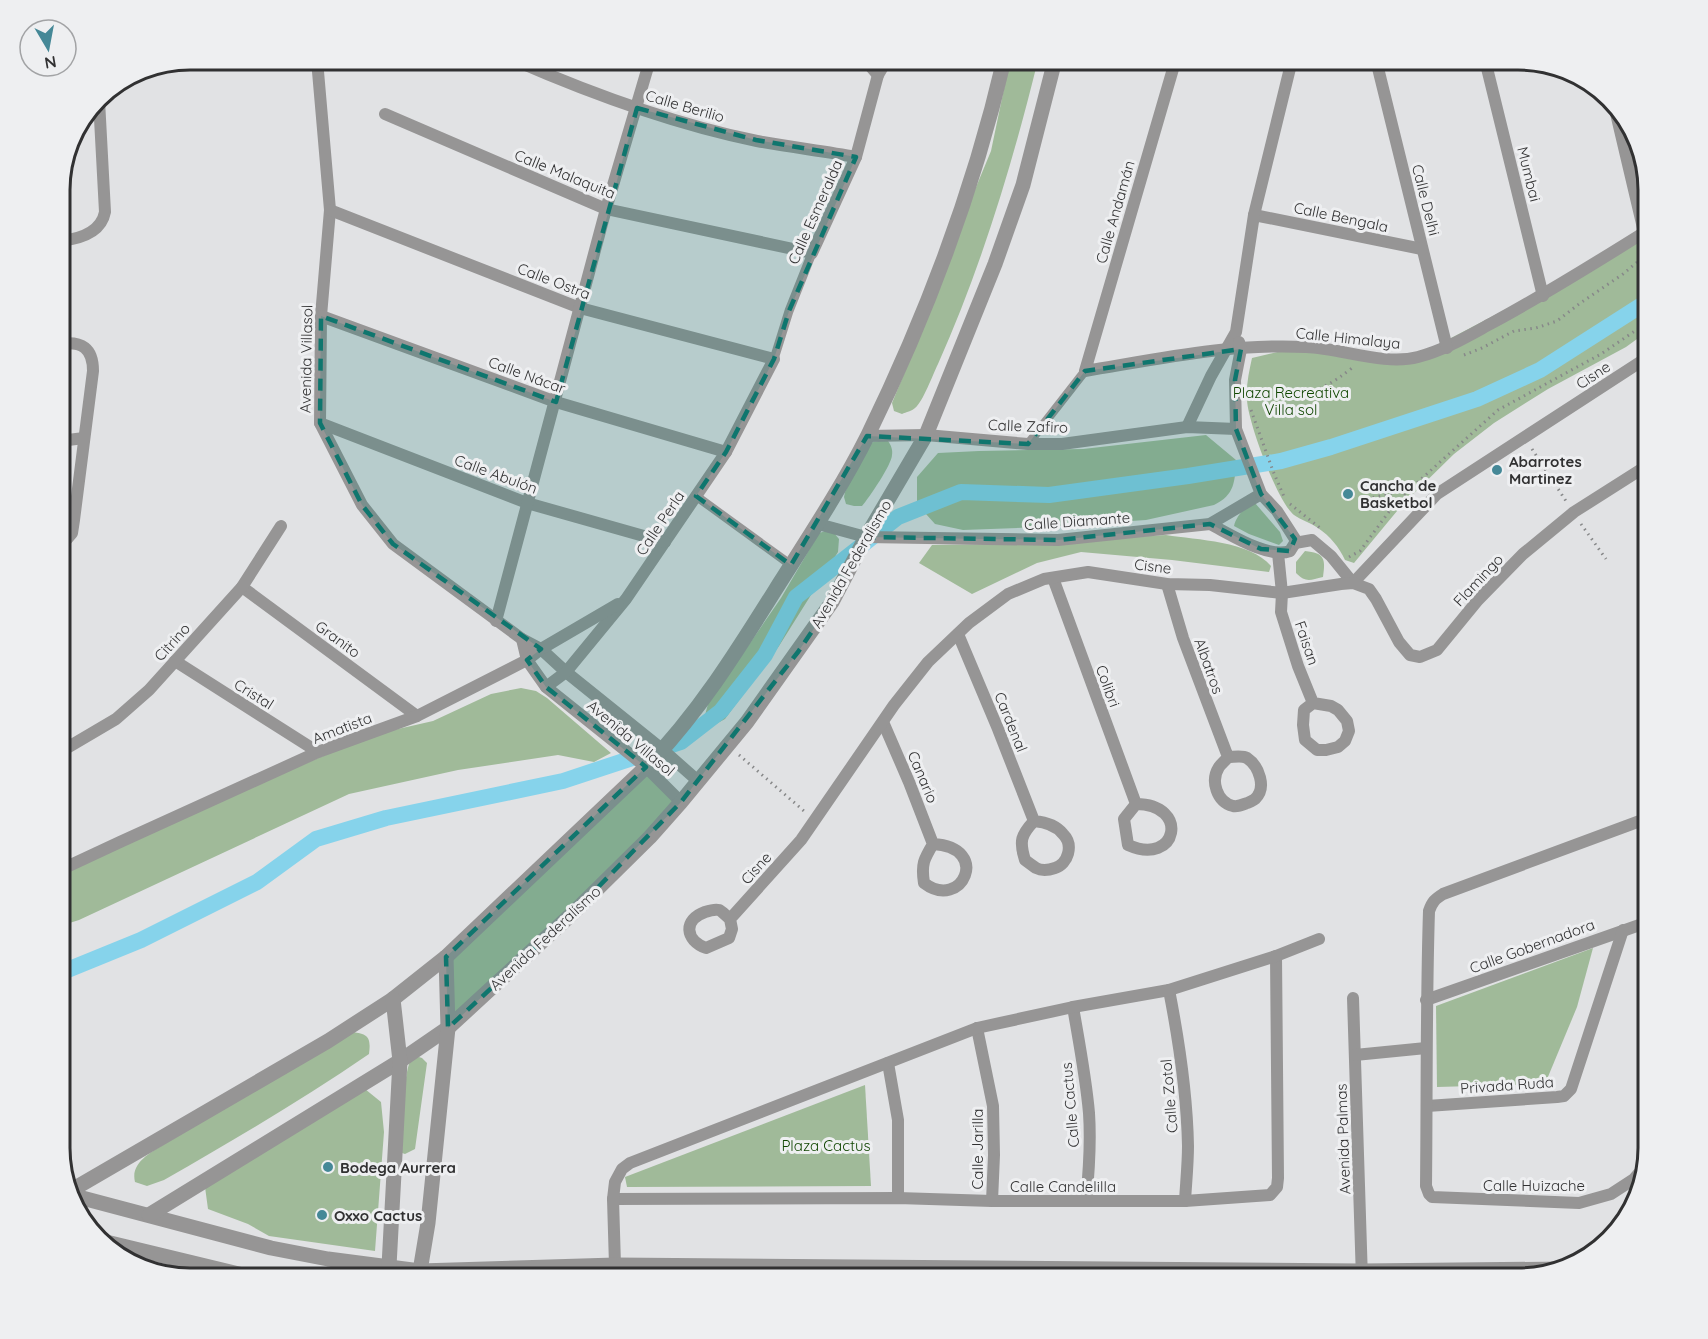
<svg xmlns="http://www.w3.org/2000/svg" width="1708" height="1339" font-family="Quicksand,sans-serif">
<style>
.green{fill:#a0ba99}
.lines{fill:none;stroke-linecap:round;stroke-linejoin:round}
.canal{stroke:#86d3eb;stroke-width:16}
.path{stroke:#878889;stroke-width:3;stroke-dasharray:1.5 4.5;stroke-linecap:butt}
.pedestrian{stroke:#969595;stroke-width:9}
.minor{stroke:#969595;stroke-width:12}
.tertiary{stroke:#969595;stroke-width:15}
.marked{fill:#0f766e;fill-opacity:0.2;stroke:#0f766e;stroke-width:4.5;stroke-dasharray:12 8;stroke-linejoin:round}
.poi-dot{fill:#458897;stroke:#eeeff1;stroke-width:2}
.labels{text-anchor:middle;dominant-baseline:central;stroke-width:6;stroke-linejoin:round;paint-order:stroke}
.street-label{font-size:15px;fill:#313132;stroke:#eeeff1}
.park-label{font-size:15px;fill:#104600;stroke:#eeeff1}
.poi-label{font-size:15px;font-weight:bold;fill:#313132;stroke:#eeeff1;text-anchor:start}
.rim{fill:none;stroke:#313132;stroke-width:3}
</style>
<rect width="100%" height="100%" fill="#e1e2e4"/>
<!-- green -->
<g class="green">
<path d="M1010,60h28c-25,102 -57,208 -100,304 -5,10 -15,38 -23,44 -3,3 -9,4 -13,6l-8,-3 -2,-8 23,-56 59,-155 17,-41z"/>
<path d="M1648,235v96l-22,16 -78,42 -54,34 -40,31 -52,51 -48,58 -9,-3c-6,-13 -15,-24 -27,-32 -7,-5 -17,-8 -24,-13 -17,-14 -46,-93 -47,-115 -1,-15 2,-28 5,-42l38,-9 117,12z"/>
<path d="M1206,435l30,25c-1,21 -1,35 -22,45l-68,15 -105,7 -78,3 -28,-6 -18,-20v-27l21,-24 41,-2 104,-2z"/>
<path d="M883,440l5,1c3,4 5,9 4,14 0,9 -23,43 -30,51h-8l-8,-2 -2,-7 1,-5 24,-49z"/>
<path d="M1255,503l25,29 3,9 -4,4 -30,-11 -15,-8c2,-10 12,-21 21,-23z"/>
<polygon points="826,531 834,533 839,539 838,552 779,646 725,719 716,724 704,719 708,704 781,598 819,533"/>
<path d="M1166,535c31,5 84,6 105,31l-2,6 -97,-12 -91,-8 -44,11 -65,31 -53,-31 13,-18 67,-1z"/>
<path d="M1305,551c19,2 21,7 18,26 -13,3 -17,6 -27,-4v-11z"/>
<polygon points="521,688 536,691 547,698 611,753 594,762 558,755 458,770 349,794 79,920 60,926 60,872 208,804 376,734 433,721 491,694"/>
<polygon points="646,767 681,802 448,1027 452,951"/>
<polygon points="1593,948 1577,1007 1545,1084 1437,1087 1436,1006"/>
<path d="M352,1032c17,2 19,6 17,22 -67,46 -135,86 -205,126l-17,6 -12,-4c-5,-20 17,-30 31,-39z"/>
<path d="M419,1057l3,1 5,5 -12,86 -10,5 -3,-1c1,-22 0,-76 9,-94z"/>
<polygon points="865,1085 871,1186 627,1187 625,1177"/>
<polygon points="365,1089 381,1102 384,1132 375,1251 269,1236 248,1224 208,1209 205,1187"/>
</g>
<g class="lines">
<!-- canal -->
<polyline class="canal" points="60,973 141,940 257,882 316,839 386,818 563,781 681,742 721,711 765,655 796,597 898,517 961,492 1049,495 1188,476 1281,461 1331,447 1477,399 1540,370 1648,301"/>
<!-- path -->
<g class="path">
<polyline points="1464,355 1482,348 1514,331 1536,328 1557,321 1579,304 1623,274 1648,253"/>
<path d="M1249,394c47,4 65,4 103,-26"/>
<polyline points="1251,410 1273,471 1285,499"/>
<polyline points="1532,449 1566,501"/>
<polyline points="1367,499 1409,489"/>
<polyline points="1290,504 1320,528"/>
<polyline points="1581,524 1606,559"/>
<polyline points="1349,557 1360,551 1391,509 1410,489 1498,410 1601,354 1648,322"/>
<polyline points="739,755 804,811"/>
</g>
<!-- pedestrian -->
<g class="pedestrian">
<polyline points="774,359 789,311 812,253"/>
<polyline points="1028,444 1085,371"/>
<polyline points="696,496 791,565"/>
</g>
<!-- minor -->
<g class="minor">
<polyline points="317,60 330,210 321,316 320,423 362,505 393,544 522,639 541,649 566,672 663,750 698,781"/>
<path d="M514,60c78,34 159,64 243,81 32,6 66,10 99,16"/>
<polyline points="865,60 878,75"/>
<path d="M1186,60l-11,2 -90,309c73,-12 146,-28 221,-24 35,1 78,19 112,10 27,-7 50,-21 74,-34 54,-29 105,-61 156,-93"/>
<polyline points="1376,60 1447,348"/>
<polyline points="1485,60 1543,296"/>
<polyline points="1615,109 1644,232"/>
<polyline points="385,114 606,209 812,253 856,157 878,75 887,60"/>
<polyline points="330,210 580,308 774,359 726,452 626,599 566,672 546,687"/>
<polyline points="1254,215 1422,249"/>
<path d="M60,241c20,-2 41,-8 45,-29l-6,-112"/>
<polyline points="321,316 556,402 726,452"/>
<polyline points="320,423 527,503 665,542"/>
<polyline points="1187,427 1211,376 1236,332 1254,215 1292,60"/>
<polyline points="867,436 926,435 1028,444 1062,444 1187,427 1236,429"/>
<polyline points="60,441 84,438"/>
<polyline points="818,524 866,537 1058,540 1210,524 1261,494"/>
<path d="M1210,524c20,10 58,35 80,27l5,-8v-4l-18,-28 -16,-17 -25,-65 -1,-49 6,-31 -2,-7"/>
<polyline points="1295,543 1312,540 1331,556 1353,583"/>
<path d="M60,547l12,-14 2,-13 19,-149c0,-23 -11,-30 -33,-27"/>
<polyline points="1278,553 1282,593 1281,612 1298,666 1313,703 1331,706 1338,710 1347,721 1349,731 1345,741 1338,747 1326,750 1317,750 1305,740 1303,725 1304,710 1313,703"/>
<path d="M1053,578l83,226c54,0 42,63 -8,41l-4,-26 12,-15"/>
<polyline points="1353,583 1437,494 1648,357"/>
<path d="M1167,584l16,54 45,119c6,0 14,-2 19,1 12,8 20,30 8,41 -1,1 -7,4 -8,4 -5,2 -9,4 -14,3 -16,-4 -23,-25 -14,-39 2,-3 7,-7 9,-10"/>
<polyline points="242,587 417,716"/>
<polyline points="496,621 606,209 650,60"/>
<path d="M958,634l40,95 36,92c11,1 22,4 29,13 11,11 5,30 -8,34 -6,2 -13,3 -19,0 -3,-2 -7,-5 -11,-8 -6,-19 -4,-25 9,-39"/>
<polyline points="522,639 527,660 546,687 646,767 681,802"/>
<polyline points="175,661 318,752"/>
<path d="M883,722l26,60 24,62c59,3 29,68 -9,39 -3,-19 0,-24 9,-39"/>
<polyline points="60,752 116,719 149,690 242,587 281,526"/>
<polyline points="60,870 120,842 318,752 417,716 527,660 541,649 618,604"/>
<path d="M730,919c-3,-2 -8,-8 -11,-9 -4,-1 -11,1 -14,2 -22,8 -20,28 1,36l23,-10 3,-9 -2,-10 71,-79 93,-135 34,-43 41,-39 39,-29 36,-15 44,-7 79,12 43,1 72,8 59,-9 12,-1 16,6 7,10 23,43 11,13 10,2 17,-7 41,-50 45,-46 51,-42 74,-47"/>
<path d="M1169,990c10,51 18,103 19,156 0,18 -2,37 -3,55"/>
<polyline points="1353,998 1362,1279"/>
<polyline points="1426,1000 1648,922"/>
<path d="M1073,1007c6,35 13,71 16,106 2,30 0,59 -3,88"/>
<polyline points="977,1028 993,1106 994,1155 992,1201"/>
<polyline points="1355,1055 1426,1048"/>
<polyline points="888,1063 898,1120 898,1198"/>
<polyline points="1427,1106 1557,1097 1564,1096 1571,1089 1623,930"/>
<path d="M1640,1172l-6,7 -23,15 -32,9 -147,-6 -3,-3 -3,-8c1,-92 0,-183 3,-275 3,-9 6,-12 14,-17l205,-76"/>
<polyline points="613,1199 898,1198 992,1201 1185,1201 1270,1195 1277,1187 1278,1178 1276,956"/>
<polyline points="613,1279 615,1265 613,1199 615,1182 622,1169 630,1163 977,1028 1073,1007 1169,990 1276,956 1319,939"/>
</g>
<!-- tertiary -->
<g class="tertiary">
<path d="M70,1191l258,-150 65,-42 53,-42 200,-190c53,-54 93,-119 133,-183 31,-49 63,-97 89,-149 58,-119 106,-246 136,-375"/>
<polyline points="71,1195 271,1248 328,1259 420,1271 615,1265 1362,1271 1563,1269"/>
<polyline points="149,1215 400,1061 448,1028 574,912 650,837 681,802 747,722 832,602 866,537 926,435 995,264 1023,185 1055,60"/>
<polyline points="102,1241 259,1279"/>
<polyline points="385,1279 389,1266 400,1061 393,999"/>
<polyline points="415,1279 420,1271 428,1223 448,1028 446,957"/>
</g>
</g>
<!-- marked area -->
<path class="marked" d="M637,108l119,32 100,17 -67,154 -15,48 -48,93 -30,44 95,69 76,-129 161,8 57,-73 156,-22 -6,31 1,49 25,65 34,45 -5,12 -29,-2 -51,-25 -152,16 -192,-3 -34,65 -34,50 -117,150 -107,110 -126,116 -2,-71 200,-190 -100,-80 -19,-27 14,-11 -148,-105 -31,-39 -42,-82 1,-107 235,86z"/>
<!-- markers -->
<g class="poi-dot">
<circle cx="1497" cy="470" r="6"/>
<circle cx="1348" cy="494" r="6"/>
<circle cx="328" cy="1167" r="6"/>
<circle cx="322" cy="1215" r="6"/>
</g>
<g class="labels">
<!-- street labels -->
<g class="street-label">
<text transform="translate(685 106) rotate(16)">Calle Berilio</text>
<text transform="translate(565 174) rotate(22)">Calle Malaquita</text>
<text transform="translate(1529 174) rotate(76)">Mumbai</text>
<text transform="translate(1426 200) rotate(76)">Calle Delhi</text>
<text transform="translate(815 212) rotate(-66)">Calle Esmeralda</text>
<text transform="translate(1115 212) rotate(-74)">Calle Andamán</text>
<text transform="translate(1341 217) rotate(12)">Calle Bengala</text>
<text transform="translate(554 281) rotate(21)">Calle Ostra</text>
<text transform="translate(1348 338) rotate(6)">Calle Himalaya</text>
<text transform="translate(306 359) rotate(-89)">Avenida Villasol</text>
<text transform="translate(527 375) rotate(20)">Calle Nácar</text>
<text transform="translate(1593 375) rotate(-33)">Cisne</text>
<text transform="translate(1028 426) rotate(2)">Calle Zafiro</text>
<text transform="translate(496 474) rotate(20)">Calle Abulón</text>
<text transform="translate(1077 521) rotate(-4)">Calle Diamante</text>
<text transform="translate(660 523) rotate(-56)">Calle Perla</text>
<text transform="translate(851 564) rotate(-60)">Avenida Federalismo</text>
<text transform="translate(1153 566) rotate(7)">Cisne</text>
<text transform="translate(1478 580) rotate(-47)">Flamingo</text>
<text transform="translate(338 639) rotate(36)">Granito</text>
<text transform="translate(172 642) rotate(-48)">Citrino</text>
<text transform="translate(1307 643) rotate(71)">Faisan</text>
<text transform="translate(1209 666) rotate(70)">Albatros</text>
<text transform="translate(1108 686) rotate(70)">Colibri</text>
<text transform="translate(254 694) rotate(32)">Cristal</text>
<text transform="translate(1011 722) rotate(68)">Cardenal</text>
<text transform="translate(342 728) rotate(-21)">Amatista</text>
<text transform="translate(631 738) rotate(40)">Avenida Villasol</text>
<text transform="translate(923 777) rotate(67)">Canario</text>
<text transform="translate(756 868) rotate(-48)">Cisne</text>
<text transform="translate(545 938) rotate(-43)">Avenida Federalismo</text>
<text transform="translate(1532 946) rotate(-20)">Calle Gobernadora</text>
<text transform="translate(1507 1085) rotate(-4)">Privada Ruda</text>
<text transform="translate(1169 1096) rotate(-95)">Calle Zotol</text>
<text transform="translate(1070 1105) rotate(-95)">Calle Cactus</text>
<text transform="translate(1343 1139) rotate(-92)">Avenida Palmas</text>
<text transform="translate(977 1149) rotate(-90)">Calle Jarilla</text>
<text x="1534" y="1185">Calle Huizache</text>
<text x="1063" y="1186">Calle Candelilla</text>
</g>
<!-- park labels -->
<g class="park-label">
<text x="1291" y="392">Plaza Recreativa<tspan x="1291" dy="17">Villa sol</tspan></text>
<text x="826" y="1145">Plaza Cactus</text>
</g>
<!-- poi labels -->
<g class="poi-label">
<text x="1509" y="461">Abarrotes<tspan x="1509" dy="17">Martinez</tspan></text>
<text x="1360" y="485">Cancha de<tspan x="1360" dy="17">Basketbol</tspan></text>
<text x="340" y="1167">Bodega Aurrera</text>
<text x="334" y="1215">Oxxo Cactus</text>
</g>
</g>
<!-- crop -->
<path d="M0 0H1708V1339H0ZM190 70H1518A120 120 0 0 1 1638 190V1148A120 120 0 0 1 1518 1268H190A120 120 0 0 1 70 1148V190A120 120 0 0 1 190 70Z" fill="#eeeff1" fill-rule="evenodd"/>
<path class="rim" d="M190 70H1518A120 120 0 0 1 1638 190V1148A120 120 0 0 1 1518 1268H190A120 120 0 0 1 70 1148V190A120 120 0 0 1 190 70Z"/>
<!-- north arrow -->
<g transform="translate(48 48) rotate(170)"><circle r="28" fill="#eeeff1" stroke="#a2a3a5" stroke-width="1.5"/>
<path d="M0-4.5L10 22L0 15L-10 22Z" fill="#458897"/>
<text y="-9" font-size="16" font-weight="bold" text-anchor="middle" fill="#313132">N</text>
</g>
</svg>
